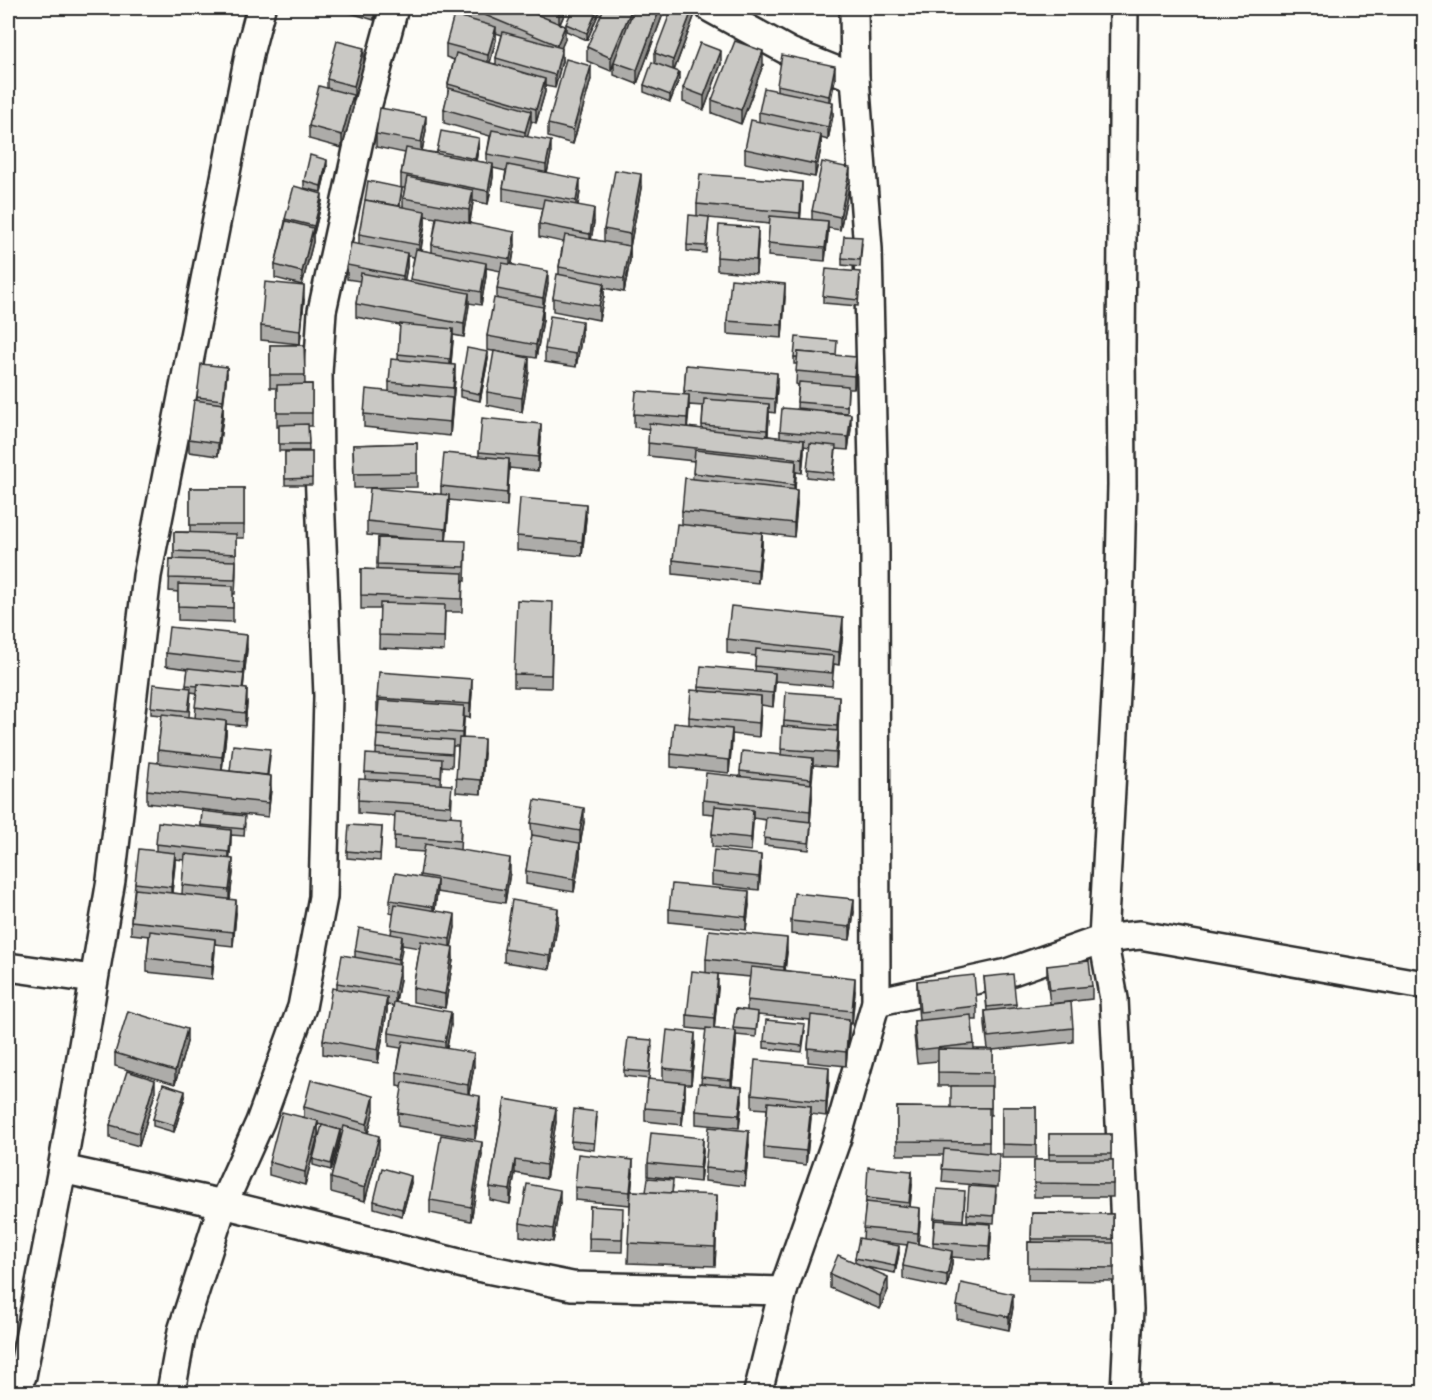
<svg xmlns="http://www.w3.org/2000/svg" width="1432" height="1400" font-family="Mynerve,sans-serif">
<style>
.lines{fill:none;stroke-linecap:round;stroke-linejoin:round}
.street-casing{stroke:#2b2b2b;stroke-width:32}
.street{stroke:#fdfcf7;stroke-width:27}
.wall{fill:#adaca9;stroke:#2b2b2b;stroke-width:1.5;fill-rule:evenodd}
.shaded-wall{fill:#8d8c89;stroke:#2b2b2b;stroke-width:1.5}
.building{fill:#c9c8c4;stroke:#2b2b2b;stroke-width:1.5}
</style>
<rect width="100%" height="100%" fill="#fdfcf7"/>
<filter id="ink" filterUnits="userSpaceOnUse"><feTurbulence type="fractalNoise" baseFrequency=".0167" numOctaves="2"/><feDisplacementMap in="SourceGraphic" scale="12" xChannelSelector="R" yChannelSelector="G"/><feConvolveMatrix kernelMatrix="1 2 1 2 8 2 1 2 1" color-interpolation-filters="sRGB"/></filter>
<g filter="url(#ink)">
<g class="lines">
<!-- street casing -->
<g class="street-casing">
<g id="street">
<polyline points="710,8 790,52 855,78"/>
<polyline points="1124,8 1121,348 1122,485 1118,657 1103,939 1114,999 1129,1309 1125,1392"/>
<polyline points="8,967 93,979"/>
<polyline points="876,1002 1007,973 1103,939 1140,935 1424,985"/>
<polyline points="62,1169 223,1204 467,1265 572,1286 783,1291"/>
<polyline points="22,1376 62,1169 111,880 147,576 250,50 261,8"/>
<polyline points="171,1392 182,1331 223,1204 260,1122 302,1007 323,897 328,696 319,469 318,373 322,311 363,122 394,8"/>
<polyline points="758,1392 783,1291 837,1138 876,1002 875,552 868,249 855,78 854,8"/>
</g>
</g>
<!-- street -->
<use href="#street" class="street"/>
</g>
<!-- wall -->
<g class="wall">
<polygon points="347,8 377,8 374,20 347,12"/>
<polygon points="435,8 451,8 448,13"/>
<path d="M460,8h61l3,1v-1h43l-7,16 5,15 -4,9 1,13 -7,27 -10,-2v6l-9,31 -5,-2 -4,15 24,18 -4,19 33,19 -2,13 16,17 -3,17 13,3v-13l37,-41 -11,59v13l-6,32 -20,-4v8l-5,24 -46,-9v-13l6,-24v-7l4,-25 -24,-5v-13l3,-16 -39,-7v-13l3,-17 -13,-3v9l-5,27 -15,-3 -3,22 45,22 -3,19 36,20 -5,25v11l-7,38 -49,-8v-14l10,-37v-10l4,-18 -15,-3v8l-5,29 -12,-2 -5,34 -11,-2 -2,30 4,13 -5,58 -86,-9v-13l25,-22v-10l9,-23 2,-34 -44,-8v-13l4,-23 -13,-2v-14l12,-21v-10l42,-46v-14l4,-21 -29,-6v-13l50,-4 -4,21 15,2v-2l42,-6 -3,16 11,2v-9l3,-18 -46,-13v-14l4,-14v-11l6,-24 -8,-3v-13l14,-27zM496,33l6,2 -6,23v6l-6,-1 6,-23zM402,188h3l-2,10v9l-3,-1zM425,216l11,2 -4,27v8l-11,-3 4,-26zM407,256l7,1 -4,25 -6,-1 3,-14z"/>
<polygon points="601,8 587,40 566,31 566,24"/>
<polygon points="633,8 633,11 663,8 663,14 637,84 614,75 614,64 611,71 587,61 587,47"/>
<polygon points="695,8 695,14 674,71 679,79 670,102 644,92 644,85 655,63 655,53"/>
<polygon points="364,61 354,99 353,99 353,108 342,148 309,139 309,126 327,88 327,79"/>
<polygon points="721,64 704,110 683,102 683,88"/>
<polygon points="763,65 741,124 712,113 712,100"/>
<polygon points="591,79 573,144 548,137 548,124"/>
<polygon points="835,79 830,101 833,115 828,140 821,138 821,148 815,177 745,163 745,149 759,122 759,112 777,90 777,85"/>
<polygon points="327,167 321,192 304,188 304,181"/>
<polygon points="850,182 840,230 828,228 825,261 768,256 770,224 709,218 706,253 687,251 687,245 697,216 697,204 802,196 800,219 812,220 812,211"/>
<polygon points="322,201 314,233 313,232 313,242 302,285 275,278 275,265 285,222 285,219"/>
<polygon points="758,241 756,274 717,270 717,257"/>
<polygon points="862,244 860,267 842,265 842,258"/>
<polygon points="860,279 858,306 823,303 823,296"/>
<polygon points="785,297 782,338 727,334 727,321"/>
<polygon points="304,300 300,344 261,340 261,326"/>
<polygon points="582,335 576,367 545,362 545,349"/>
<polygon points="270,345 304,345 305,384 312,384 312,426 308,426 309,451 279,451 279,427 277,427 277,388 270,388"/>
<polygon points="836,355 856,370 854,389 848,389 847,413 797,408 798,385 796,384 797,364 794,364 794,357"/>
<polygon points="488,359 480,401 460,397 460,390"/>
<path d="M686,365l91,22 -2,26 -6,-1 -1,24 12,2v-7l71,-3 -3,22 -12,-1 -3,31 -26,-3 3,-30 -6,-1 -2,27 -6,-1 -1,18 2,14 -3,33 -32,-4v13l-4,37 -85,-9v-14l9,-36v-13l11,-32 1,-18 -46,-5 1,-27 -15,-2v-13l50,-19zM689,405l14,1 -1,23 -15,-2z"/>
<polygon points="529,371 522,412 487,405 487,392"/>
<polygon points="227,374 223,404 223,417 218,456 189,452 189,439 197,401 197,397"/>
<polygon points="541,438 538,471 509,468 507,506 449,500 446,540 466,554 465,581 463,580 462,612 445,612 444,651 379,648 380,609 361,609 361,569 377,570 378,538 413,539 367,535 367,521 441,495 441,486 479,456 479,452"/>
<polygon points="417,443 417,487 354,488 353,445"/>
<rect x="285" y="452" width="27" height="33"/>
<polygon points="190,488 244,488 244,538 236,538 236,575 235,594 233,594 233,622 178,620 178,592 169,591 170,559 174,559 174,532 190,532"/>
<polygon points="586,518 582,556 517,550 517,536"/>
<polygon points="553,615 551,688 514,687 514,674"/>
<polygon points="843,632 839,665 834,664 832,686 775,681 773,707 761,705 759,737 732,734 729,773 671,767 671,754 689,724 689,717 699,691 699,687 755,671 756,656 727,653 727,639"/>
<path d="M247,649l-4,40 4,14 -2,23 -19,-2v10l-4,36 8,1 40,-15 -2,19 3,14 -3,28 -121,-14v-13l11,-27v-13l4,-35 -11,-1v-7l35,-19 2,-19 -22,-3v-13zM191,692l6,1 -2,25 -6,-1z"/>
<polygon points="472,692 470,718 464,717 463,738 484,753 481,794 456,792 458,746 453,746 452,767 442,766 441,784 452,798 451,816 461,831 460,850 510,872 505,903 437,892 435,911 455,927 451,947 453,960 445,1008 413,1002 413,988 420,948 402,945 399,965 400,979 396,1002 451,1025 447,1048 474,1066 469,1094 480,1109 475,1139 398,1126 398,1113 403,1087 397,1086 397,1072 401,1048 389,1046 389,1033 393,1006 387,1005 387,1011 378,1063 323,1054 323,1040 337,989 337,983 355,957 355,951 391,934 394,914 390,913 390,900 420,877 424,852 394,850 395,816 358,813 358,800 365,779 365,772 376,754 378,711 377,711 377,698"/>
<polygon points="839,710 838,731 838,744 836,767 813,765 811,784 812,798 810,822 811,828 809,850 764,845 766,820 753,818 751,851 712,847 712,834 714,814 703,813 703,800 740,777 740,771 781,755 784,721"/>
<path d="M202,811l43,12 -1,13 -13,-1 -2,24 4,14 -3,26 6,14 -3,33 -18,-2 -3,35 -65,-7v-14l2,-22 -18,-2v-13l4,-38 21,-32v-7l45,-17zM175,859l9,1 -2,34 -10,-1z"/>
<polygon points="584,822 580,845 580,857 574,892 526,884 526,871 532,837 531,823"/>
<polygon points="382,827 380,861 347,858 347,851"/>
<polygon points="761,868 759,890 712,885 712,872"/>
<polygon points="749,905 746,930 669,922 669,909"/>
<polygon points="854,912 850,940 791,934 791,921"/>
<polygon points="558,921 550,969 504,962 504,949"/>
<polygon points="787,952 785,970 855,991 852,1024 849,1024 846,1066 808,1062 808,1048 810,1020 758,1015 756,1037 736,1035 736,1044 732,1086 742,1101 739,1128 696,1124 696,1111 701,1083 706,1030 687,1028 687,1015 718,988 714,1029 733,1031 736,1009 747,1011 747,1000 750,977 706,973 706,959"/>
<polygon points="1047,966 1092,986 1092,999 1050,1004 1047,979"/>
<polygon points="984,977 1016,1004 1016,1008 1073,1028 1073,1042 993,1050 993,1087 991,1086 991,1115 989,1115 989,1153 999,1167 998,1187 942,1182 944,1155 897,1155 897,1107 951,1108 958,1086 938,1086 938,1061 917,1063 914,1035 914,1021 919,1021 917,995 917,981 977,1006 977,1020 972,1020 974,1049 988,1049 985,1025 985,1011 987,1011"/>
<polygon points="805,1031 802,1052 764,1048 764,1041"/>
<polygon points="187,1042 175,1084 115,1066 115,1053"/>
<polygon points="695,1046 691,1084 685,1084 685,1097 682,1125 645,1121 645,1108 663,1081 663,1068"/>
<polygon points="652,1047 649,1079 624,1076 624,1070"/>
<polygon points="829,1081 826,1116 811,1114 806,1165 764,1160 764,1147 767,1109 752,1108 752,1094"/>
<polygon points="155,1093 139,1146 110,1138 110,1125"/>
<polygon points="185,1097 174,1132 153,1126 153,1119"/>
<polygon points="505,1099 556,1122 546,1179 515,1173 510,1204 490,1200 490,1187"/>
<polygon points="304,1107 374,1110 368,1133 379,1149 365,1201 331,1192 331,1178 343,1131 340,1130 340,1137 331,1170 313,1165 313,1159 339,1130 318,1124 318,1135 305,1185 269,1175 269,1162 304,1118"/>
<rect x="1002" y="1107" width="34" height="51"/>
<polygon points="597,1118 594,1150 571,1147 571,1141"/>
<polygon points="1049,1134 1111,1134 1111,1160 1113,1160 1113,1197 1034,1197 1034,1160 1049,1160"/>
<polygon points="749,1145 745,1186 705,1181 705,1168"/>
<polygon points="703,1151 700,1182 648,1176 648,1163"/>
<polygon points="482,1155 471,1221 430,1213 430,1200"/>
<polygon points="633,1173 631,1191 646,1192 673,1186 672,1193 717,1215 715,1266 628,1263 630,1205 575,1200 575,1187"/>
<polygon points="411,1183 402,1216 374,1208 374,1201"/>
<polygon points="912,1185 910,1207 920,1221 918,1244 933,1247 934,1218 965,1198 963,1222 991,1237 989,1260 952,1257 952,1264 947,1288 903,1279 903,1266 907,1245 880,1242 899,1253 895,1273 866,1267 888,1290 880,1309 830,1288 830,1274 855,1262 855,1258 863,1239 866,1198"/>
<polygon points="996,1195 994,1223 967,1221 967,1214"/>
<polygon points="560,1203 553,1242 520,1236 520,1223"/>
<polygon points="590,1206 623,1221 622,1252 589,1251"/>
<polygon points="1032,1213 1113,1214 1114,1281 1028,1280 1028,1242 1031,1242"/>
<polygon points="957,1306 1013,1307 1009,1330 957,1319"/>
</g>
<!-- shaded-wall -->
<g class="shaded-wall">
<polygon points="374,8 377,8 374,20"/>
<polygon points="561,8 567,8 559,26 559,13"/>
<polygon points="598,8 601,8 587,40 587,33"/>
<polygon points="632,8 633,8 633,19 614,62 611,71 611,58"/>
<polygon points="660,8 663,8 663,14 637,84 637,70"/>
<polygon points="693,8 695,8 695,14 673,73 673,60"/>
<polygon points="565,26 565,39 557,58 557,45"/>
<polygon points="496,27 496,40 488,69 488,55"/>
<polygon points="364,48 364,61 354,99 354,86"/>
<polygon points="562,48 562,61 555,88 555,75"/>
<polygon points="721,51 721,64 704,110 704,96"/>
<polygon points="763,51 763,65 741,124 741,110"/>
<polygon points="591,66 591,79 573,144 573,130"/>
<polygon points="835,66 835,79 829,110 829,96"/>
<polygon points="679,72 679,79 670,102 670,95"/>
<polygon points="545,79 545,92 536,123 536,109"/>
<polygon points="353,95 353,108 342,148 342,135"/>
<polygon points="833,102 833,115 828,140 828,127"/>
<polygon points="531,111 531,124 525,146 525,132"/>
<polygon points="426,116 426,130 421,156 421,142"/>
<polygon points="821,135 821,148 815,177 815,164"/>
<polygon points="479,138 479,145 475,165 475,159"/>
<polygon points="551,141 551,154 546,178 546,165"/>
<polygon points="327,160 327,167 321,192 321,186"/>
<polygon points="493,164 493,177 488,204 488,191"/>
<polygon points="850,168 850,182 840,230 840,217"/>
<polygon points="641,174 641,188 630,247 630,234"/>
<polygon points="580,179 580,192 576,215 576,201"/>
<polygon points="802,182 802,196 800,226 800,213"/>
<polygon points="473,190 473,203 469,224 469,210"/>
<polygon points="322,194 322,201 314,233 314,226"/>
<polygon points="594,208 594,222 590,247 590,234"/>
<polygon points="425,211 425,224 419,258 419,245"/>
<polygon points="828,221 828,235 825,261 825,248"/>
<polygon points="313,228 313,242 302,285 302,272"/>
<polygon points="758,228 758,241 756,274 756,260"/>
<polygon points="515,232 515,245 510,273 510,259"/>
<polygon points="630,246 630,260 624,292 624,279"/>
<polygon points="407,253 407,267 403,289 403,276"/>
<polygon points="486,263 486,276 481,305 481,292"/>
<polygon points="548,271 548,284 543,309 543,320 536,358 536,345 543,309 543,298"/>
<polygon points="604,283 604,296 599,320 599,306"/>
<polygon points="785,284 785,297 782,338 782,325"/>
<polygon points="304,286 304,300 300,344 300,331"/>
<polygon points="469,293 469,306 464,337 464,324"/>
<polygon points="582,321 582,335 576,367 576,354"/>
<polygon points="453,329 453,342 450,372 450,359"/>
<polygon points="488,352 488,359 480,401 480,394"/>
<polygon points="856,357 856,370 854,389 854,376"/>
<polygon points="529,358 529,371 522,412 522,398"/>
<polygon points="455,365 455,378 453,401 453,388"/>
<polygon points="227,367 227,374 223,407 223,400"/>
<polygon points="777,373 777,387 775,413 775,399"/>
<polygon points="689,395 689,409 687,432 687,418"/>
<polygon points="452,398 452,411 450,436 450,422"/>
<polygon points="223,404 223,417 218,456 218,443"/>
<polygon points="769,404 769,418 767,444 767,430"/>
<polygon points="851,414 851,428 848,450 848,437"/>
<polygon points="541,424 541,438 538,471 538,457"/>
<polygon points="804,440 804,454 802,473 802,459"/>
<polygon points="509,459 509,472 507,506 507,493"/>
<polygon points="796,461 796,475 794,498 794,485"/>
<polygon points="797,490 797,504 794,537 794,523"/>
<polygon points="449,495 449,509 446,542 446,529"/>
<polygon points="586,504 586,518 582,556 582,542"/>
<polygon points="762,533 762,546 758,583 758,570"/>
<polygon points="843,618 843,632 839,665 839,652"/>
<polygon points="247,635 247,649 242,698 244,662"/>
<polygon points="775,673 775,686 773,707 773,693"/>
<polygon points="472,679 472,692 470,718 470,704"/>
<polygon points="247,689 247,703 245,726 245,713"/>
<polygon points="761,696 761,709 759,737 759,723"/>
<polygon points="839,696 839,710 837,739 837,726"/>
<polygon points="464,706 464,720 462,746 462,733"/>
<polygon points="226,721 226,734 222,770 222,757"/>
<polygon points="732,729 732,742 729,773 729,760"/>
<polygon points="838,731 838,744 836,767 836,753"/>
<polygon points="484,739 484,753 481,794 481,780"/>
<polygon points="813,758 813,771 811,792 811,779"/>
<polygon points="271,776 271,789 268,817 268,803"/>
<polygon points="812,784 812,798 810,824 810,811"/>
<polygon points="584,808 584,822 580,845 580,831"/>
<polygon points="753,810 753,823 751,851 751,838"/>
<polygon points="231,830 231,844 229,866 229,852"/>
<polygon points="580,843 580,857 574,892 574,879"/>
<polygon points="175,853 175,866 171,900 171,887"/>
<polygon points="761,855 761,868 759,890 759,877"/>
<polygon points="510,858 510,872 505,903 505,890"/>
<polygon points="233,859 233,873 229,904 229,890"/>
<polygon points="437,880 437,893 433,920 433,907"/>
<polygon points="749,891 749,905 746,930 746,917"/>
<polygon points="854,899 854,912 850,940 850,927"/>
<polygon points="236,900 236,913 233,946 233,932"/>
<polygon points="558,908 558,921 550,969 550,956"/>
<polygon points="455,914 455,927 450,953 450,939"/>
<polygon points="402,936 402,949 398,972 398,959"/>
<polygon points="787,938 787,952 784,981 784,967"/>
<polygon points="215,939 215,952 212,979 212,966"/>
<polygon points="453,947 453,960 445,1008 445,994"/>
<polygon points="400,965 400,979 395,1006 395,993"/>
<polygon points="718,974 718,988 714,1031 714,1018"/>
<polygon points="855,978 855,991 852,1024 852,1011"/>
<polygon points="387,997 387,1011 378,1063 378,1050"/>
<polygon points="451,1012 451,1025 445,1056 445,1042"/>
<polygon points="849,1019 849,1033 846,1066 846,1052"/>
<polygon points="187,1029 187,1042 175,1084 175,1071"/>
<polygon points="736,1031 736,1044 731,1094 731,1080"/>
<polygon points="695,1033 695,1046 691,1084 691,1071"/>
<polygon points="474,1053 474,1066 468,1098 468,1085"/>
<polygon points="829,1067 829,1081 826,1116 826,1102"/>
<polygon points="155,1080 155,1093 139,1146 139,1133"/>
<polygon points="685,1083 685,1097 682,1125 682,1111"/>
<polygon points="742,1087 742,1101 739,1128 739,1115"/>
<polygon points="185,1091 185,1097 174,1132 174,1125"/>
<polygon points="374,1096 374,1110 367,1137 367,1124"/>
<polygon points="480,1096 480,1109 475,1139 475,1126"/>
<polygon points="811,1106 811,1119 806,1165 806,1151"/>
<polygon points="556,1108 556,1122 546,1179 546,1165"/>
<polygon points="318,1121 318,1135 305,1185 305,1172"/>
<polygon points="340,1130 340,1137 331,1170 331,1164"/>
<polygon points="749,1131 749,1145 745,1186 745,1172"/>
<polygon points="379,1136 379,1149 365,1201 365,1188"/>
<polygon points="703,1138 703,1151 700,1182 700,1168"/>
<polygon points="482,1142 482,1155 471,1221 471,1207"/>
<polygon points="515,1160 515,1173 510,1204 510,1190"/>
<polygon points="633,1160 633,1173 630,1205 630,1192"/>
<polygon points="912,1171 912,1185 909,1216 909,1203"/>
<polygon points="411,1176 411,1183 402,1216 402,1209"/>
<polygon points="560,1190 560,1203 553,1242 553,1229"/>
<polygon points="717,1195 717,1215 715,1266 715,1247"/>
<polygon points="920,1208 920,1221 918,1246 918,1233"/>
<polygon points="991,1224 991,1237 989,1260 989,1246"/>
<polygon points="899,1246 899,1253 895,1273 895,1266"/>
<polygon points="952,1251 952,1264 947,1288 947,1275"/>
<polygon points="888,1277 888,1290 880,1309 880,1296"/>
<polygon points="1013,1294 1013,1307 1009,1330 1009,1317"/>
</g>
<!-- building -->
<g class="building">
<polygon points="468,8 521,8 565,26 557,45"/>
<polygon points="546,8 561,8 559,13"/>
<polygon points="573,8 598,8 587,33 566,24"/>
<polygon points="604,8 632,8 611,58 587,47"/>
<polygon points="634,8 660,8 637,70 614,62"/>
<polygon points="672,8 693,8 673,60 655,53"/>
<polygon points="454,15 496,27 488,55 446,44"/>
<polygon points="503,32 562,48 555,75 496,58"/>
<polygon points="337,41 364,48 354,86 327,79"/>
<polygon points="735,41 763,51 741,110 712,100"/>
<polygon points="700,43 721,51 704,96 683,88"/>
<polygon points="456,53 545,79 536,109 448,84"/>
<polygon points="782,55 835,66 829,96 777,85"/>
<polygon points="566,59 591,66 573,130 548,124"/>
<polygon points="652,62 679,72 670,95 644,85"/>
<polygon points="319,86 353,95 342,135 309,126"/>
<polygon points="449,88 531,111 525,132 444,109"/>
<polygon points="764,88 833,102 828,127 759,112"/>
<polygon points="380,108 426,116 421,142 376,134"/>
<polygon points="751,120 821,135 815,164 745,149"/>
<polygon points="492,130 551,141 546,165 487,154"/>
<polygon points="441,131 479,138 475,159 437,151"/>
<polygon points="406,148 493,164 488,191 401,174"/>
<polygon points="310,155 327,160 321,186 304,181"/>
<polygon points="822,162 850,168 840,217 812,211"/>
<polygon points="508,165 580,179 576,201 503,188"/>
<polygon points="615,170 641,174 630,234 604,229"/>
<polygon points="700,174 802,182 800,213 697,204"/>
<polygon points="407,177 473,190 469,210 403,198"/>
<polygon points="368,181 402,188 399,206 365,200"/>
<polygon points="294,186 322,194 314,226 285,219"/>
<polygon points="544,199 594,208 590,234 539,224"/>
<polygon points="365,200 425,211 419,245 359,234"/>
<polygon points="689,215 709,217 706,246 687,245"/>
<polygon points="770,216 828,221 825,248 768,243"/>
<polygon points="437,217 515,232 510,259 432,245"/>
<polygon points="286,221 313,228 302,272 275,265"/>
<polygon points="719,225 758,228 756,260 717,257"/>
<polygon points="565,235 630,246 624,279 559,267"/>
<polygon points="844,236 862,237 860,260 842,258"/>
<polygon points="351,243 407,253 403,276 347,265"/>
<polygon points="416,249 486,263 481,292 410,279"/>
<polygon points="502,263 548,271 543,298 497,289"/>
<polygon points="826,269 860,272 858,300 823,296"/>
<polygon points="361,273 469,293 464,324 356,304"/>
<polygon points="557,274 604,283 599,306 553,298"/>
<polygon points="731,279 785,284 782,325 727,321"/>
<polygon points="265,282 304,286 300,331 261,326"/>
<polygon points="494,298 543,307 536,345 487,336"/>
<polygon points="550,316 582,321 576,354 545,349"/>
<polygon points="400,324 453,329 450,359 398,354"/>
<polygon points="796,337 837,341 836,355 798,352 798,357 794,357"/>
<polygon points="270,345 304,345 305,375 270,375"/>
<polygon points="467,348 488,352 480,394 460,390"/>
<polygon points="494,351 529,358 522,398 487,392"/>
<polygon points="798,352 856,357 854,376 796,371"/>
<polygon points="391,359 455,365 453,388 389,382"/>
<polygon points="201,364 227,367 223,400 197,397"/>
<polygon points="686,365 777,373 775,399 684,391"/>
<polygon points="799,382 848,386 847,406 797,402"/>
<polygon points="312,384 312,413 277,413 277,385"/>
<polygon points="366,389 452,398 450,422 364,414"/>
<polygon points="636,391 689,395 687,418 634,414"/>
<polygon points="704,399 769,404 767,430 702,425"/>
<polygon points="194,400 223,404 218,443 189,439"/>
<polygon points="782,408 851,414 848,437 780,431"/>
<polygon points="482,418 541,424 538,457 479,452"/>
<polygon points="649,423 804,440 802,459 648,443"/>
<polygon points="308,424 309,444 279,444 279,425"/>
<polygon points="417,443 417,473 354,474 353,445"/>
<polygon points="810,443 836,446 833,473 807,470"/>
<polygon points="695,450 796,461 794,485 693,473"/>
<polygon points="285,452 312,452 312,478 285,479"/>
<polygon points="444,453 509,459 507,493 441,486"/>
<polygon points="685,478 797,490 794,523 682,511"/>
<rect x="190" y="488" width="54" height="37"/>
<polygon points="370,488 449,495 446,529 367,521"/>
<polygon points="520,498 586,504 582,542 517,536"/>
<polygon points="677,524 762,533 758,570 673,560"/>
<polygon points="174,532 236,534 236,554 174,551"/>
<polygon points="378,538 466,541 465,567 377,564"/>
<polygon points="170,559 236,561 235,580 169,578"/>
<polygon points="361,569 463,573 462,599 361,595"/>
<polygon points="178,584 233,586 233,608 178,606"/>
<polygon points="517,600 553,602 551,675 514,674"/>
<polygon points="380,603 445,605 444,637 379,635"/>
<polygon points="731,606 843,618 839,652 727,639"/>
<polygon points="169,627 247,635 244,662 166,653"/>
<polygon points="756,649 834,656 832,673 755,666"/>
<polygon points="701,666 775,673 773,693 699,687"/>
<polygon points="188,668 244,674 242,689 198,684 198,686 186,685"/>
<polygon points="379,672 472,679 470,704 377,698"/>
<polygon points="153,684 191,688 188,711 151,707"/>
<polygon points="198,684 247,689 245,713 195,707"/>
<polygon points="691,690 761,696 759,723 689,717"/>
<polygon points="786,692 839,696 837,726 784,721"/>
<polygon points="379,700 464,706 462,733 377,727"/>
<polygon points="162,714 226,721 222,757 158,750"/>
<polygon points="674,723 732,729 729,760 671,754"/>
<polygon points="782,726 838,731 836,753 781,749"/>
<polygon points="377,735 453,740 452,754 376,748"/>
<polygon points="459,738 484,739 481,780 456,778"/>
<polygon points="233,745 270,749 267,775 230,771"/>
<polygon points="742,751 813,758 811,779 740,771"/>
<polygon points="366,754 442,759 441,777 365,772"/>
<polygon points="150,762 271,776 268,803 147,790"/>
<polygon points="706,773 812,784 810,811 703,800"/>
<polygon points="359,779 452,785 450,806 358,800"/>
<polygon points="535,800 584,808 580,831 531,823"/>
<polygon points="715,806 753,810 751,838 712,834"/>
<polygon points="202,811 245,816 244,829 201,825"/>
<polygon points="395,812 461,817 460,841 394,836"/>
<polygon points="766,817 811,822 809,843 764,838"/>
<polygon points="158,822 231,830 229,852 156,844"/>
<polygon points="349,825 382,827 380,854 347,851"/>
<polygon points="532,835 580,843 574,879 526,871"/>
<polygon points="425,844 510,858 505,890 420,875"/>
<polygon points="139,849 175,853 171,887 135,883"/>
<polygon points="714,850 761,855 759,877 712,872"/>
<polygon points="185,854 233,859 229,890 182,885"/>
<polygon points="395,873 437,880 433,907 390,900"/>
<polygon points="672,884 749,891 746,917 669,909"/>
<polygon points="135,889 236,900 233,932 131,921"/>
<polygon points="794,893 854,899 850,927 791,921"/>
<polygon points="512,900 558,908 550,956 504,949"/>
<polygon points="395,904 455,914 450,939 391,929"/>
<polygon points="359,928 402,936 398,959 355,951"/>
<polygon points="709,930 787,938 784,967 706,959"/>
<polygon points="150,931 215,939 212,966 147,958"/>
<polygon points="421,941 453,947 445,994 413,988"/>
<polygon points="342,955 400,965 395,993 337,983"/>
<polygon points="1089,961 1092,986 1050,990 1047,966"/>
<polygon points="751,967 855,978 852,1011 747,1000"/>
<polygon points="692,971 718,974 714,1018 687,1015"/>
<polygon points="1013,974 1016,1004 987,1007 984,977"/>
<polygon points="974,975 977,1006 920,1012 917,981"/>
<polygon points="332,988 387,997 378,1050 323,1040"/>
<polygon points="394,1002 451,1012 445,1042 389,1033"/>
<polygon points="1071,1002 1073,1028 988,1037 985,1011"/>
<polygon points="736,1009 758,1012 756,1030 733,1028"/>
<polygon points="128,1011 187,1029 175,1071 115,1053"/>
<polygon points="811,1015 849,1019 846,1052 808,1048"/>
<polygon points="971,1015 974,1044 917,1050 914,1021"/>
<polygon points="766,1020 805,1024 802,1046 764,1041"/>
<polygon points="706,1028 736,1031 731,1080 701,1077"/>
<polygon points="667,1030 695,1033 691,1071 663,1068"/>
<polygon points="628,1038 652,1040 649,1072 624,1070"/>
<polygon points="403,1041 474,1053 468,1085 397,1072"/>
<polygon points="938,1049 993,1050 993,1073 938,1072"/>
<polygon points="755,1060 829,1067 826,1102 752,1094"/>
<polygon points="127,1071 155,1080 139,1133 110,1125"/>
<polygon points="648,1079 685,1083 682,1111 645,1108"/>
<polygon points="311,1080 374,1096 367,1124 304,1107"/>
<polygon points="403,1082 480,1096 475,1126 398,1113"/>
<polygon points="699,1083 742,1087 739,1115 696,1111"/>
<polygon points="163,1084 185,1091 174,1125 153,1119"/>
<rect x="951" y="1086" width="40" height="22"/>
<polygon points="505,1099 556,1108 546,1165 515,1160 510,1190 490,1187"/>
<polygon points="768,1102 811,1106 806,1151 764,1147"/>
<polygon points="897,1107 989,1108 989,1142 897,1141"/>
<polygon points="1002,1107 1036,1107 1036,1145 1002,1144"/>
<polygon points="574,1109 597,1112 594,1143 571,1141"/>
<polygon points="282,1112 318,1121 305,1172 269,1162"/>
<polygon points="322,1125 340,1130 331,1164 313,1159"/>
<polygon points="344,1126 379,1136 365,1188 331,1178"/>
<polygon points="709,1127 749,1131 745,1172 705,1168"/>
<polygon points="651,1133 703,1138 700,1168 648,1163"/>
<rect x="1049" y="1134" width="62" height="20"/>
<polygon points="441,1135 482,1142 471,1207 430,1200"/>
<polygon points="944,1149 999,1154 998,1173 942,1169"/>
<polygon points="578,1154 633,1160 630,1192 575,1187"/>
<polygon points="1034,1160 1113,1160 1113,1184 1034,1183"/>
<polygon points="868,1167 912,1171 909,1203 866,1198"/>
<polygon points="382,1168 411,1176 402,1209 374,1201"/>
<polygon points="648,1178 673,1180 672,1193 646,1192"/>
<polygon points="527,1184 560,1190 553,1229 520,1223"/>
<polygon points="969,1186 996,1188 994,1216 967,1214"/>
<polygon points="937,1189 965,1191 963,1220 934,1218"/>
<polygon points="631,1191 717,1195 715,1247 628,1243"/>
<polygon points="866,1202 920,1208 918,1233 863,1228"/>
<polygon points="590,1206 623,1208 622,1239 589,1238"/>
<polygon points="1032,1213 1113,1214 1113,1239 1031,1239"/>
<polygon points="935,1220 991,1224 989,1246 933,1242"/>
<polygon points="859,1238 899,1246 895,1266 855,1258"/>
<polygon points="908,1242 952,1251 947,1275 903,1266"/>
<polygon points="1028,1242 1114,1243 1114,1268 1028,1267"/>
<polygon points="838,1255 888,1277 880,1296 830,1274"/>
<polygon points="961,1283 1013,1294 1009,1317 957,1306"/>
</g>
</g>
<!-- margin -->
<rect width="1432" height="1400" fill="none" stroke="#fdfcf7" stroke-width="30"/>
<rect x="15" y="15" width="1402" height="1370" fill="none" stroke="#2b2b2b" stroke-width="2" filter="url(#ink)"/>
</svg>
